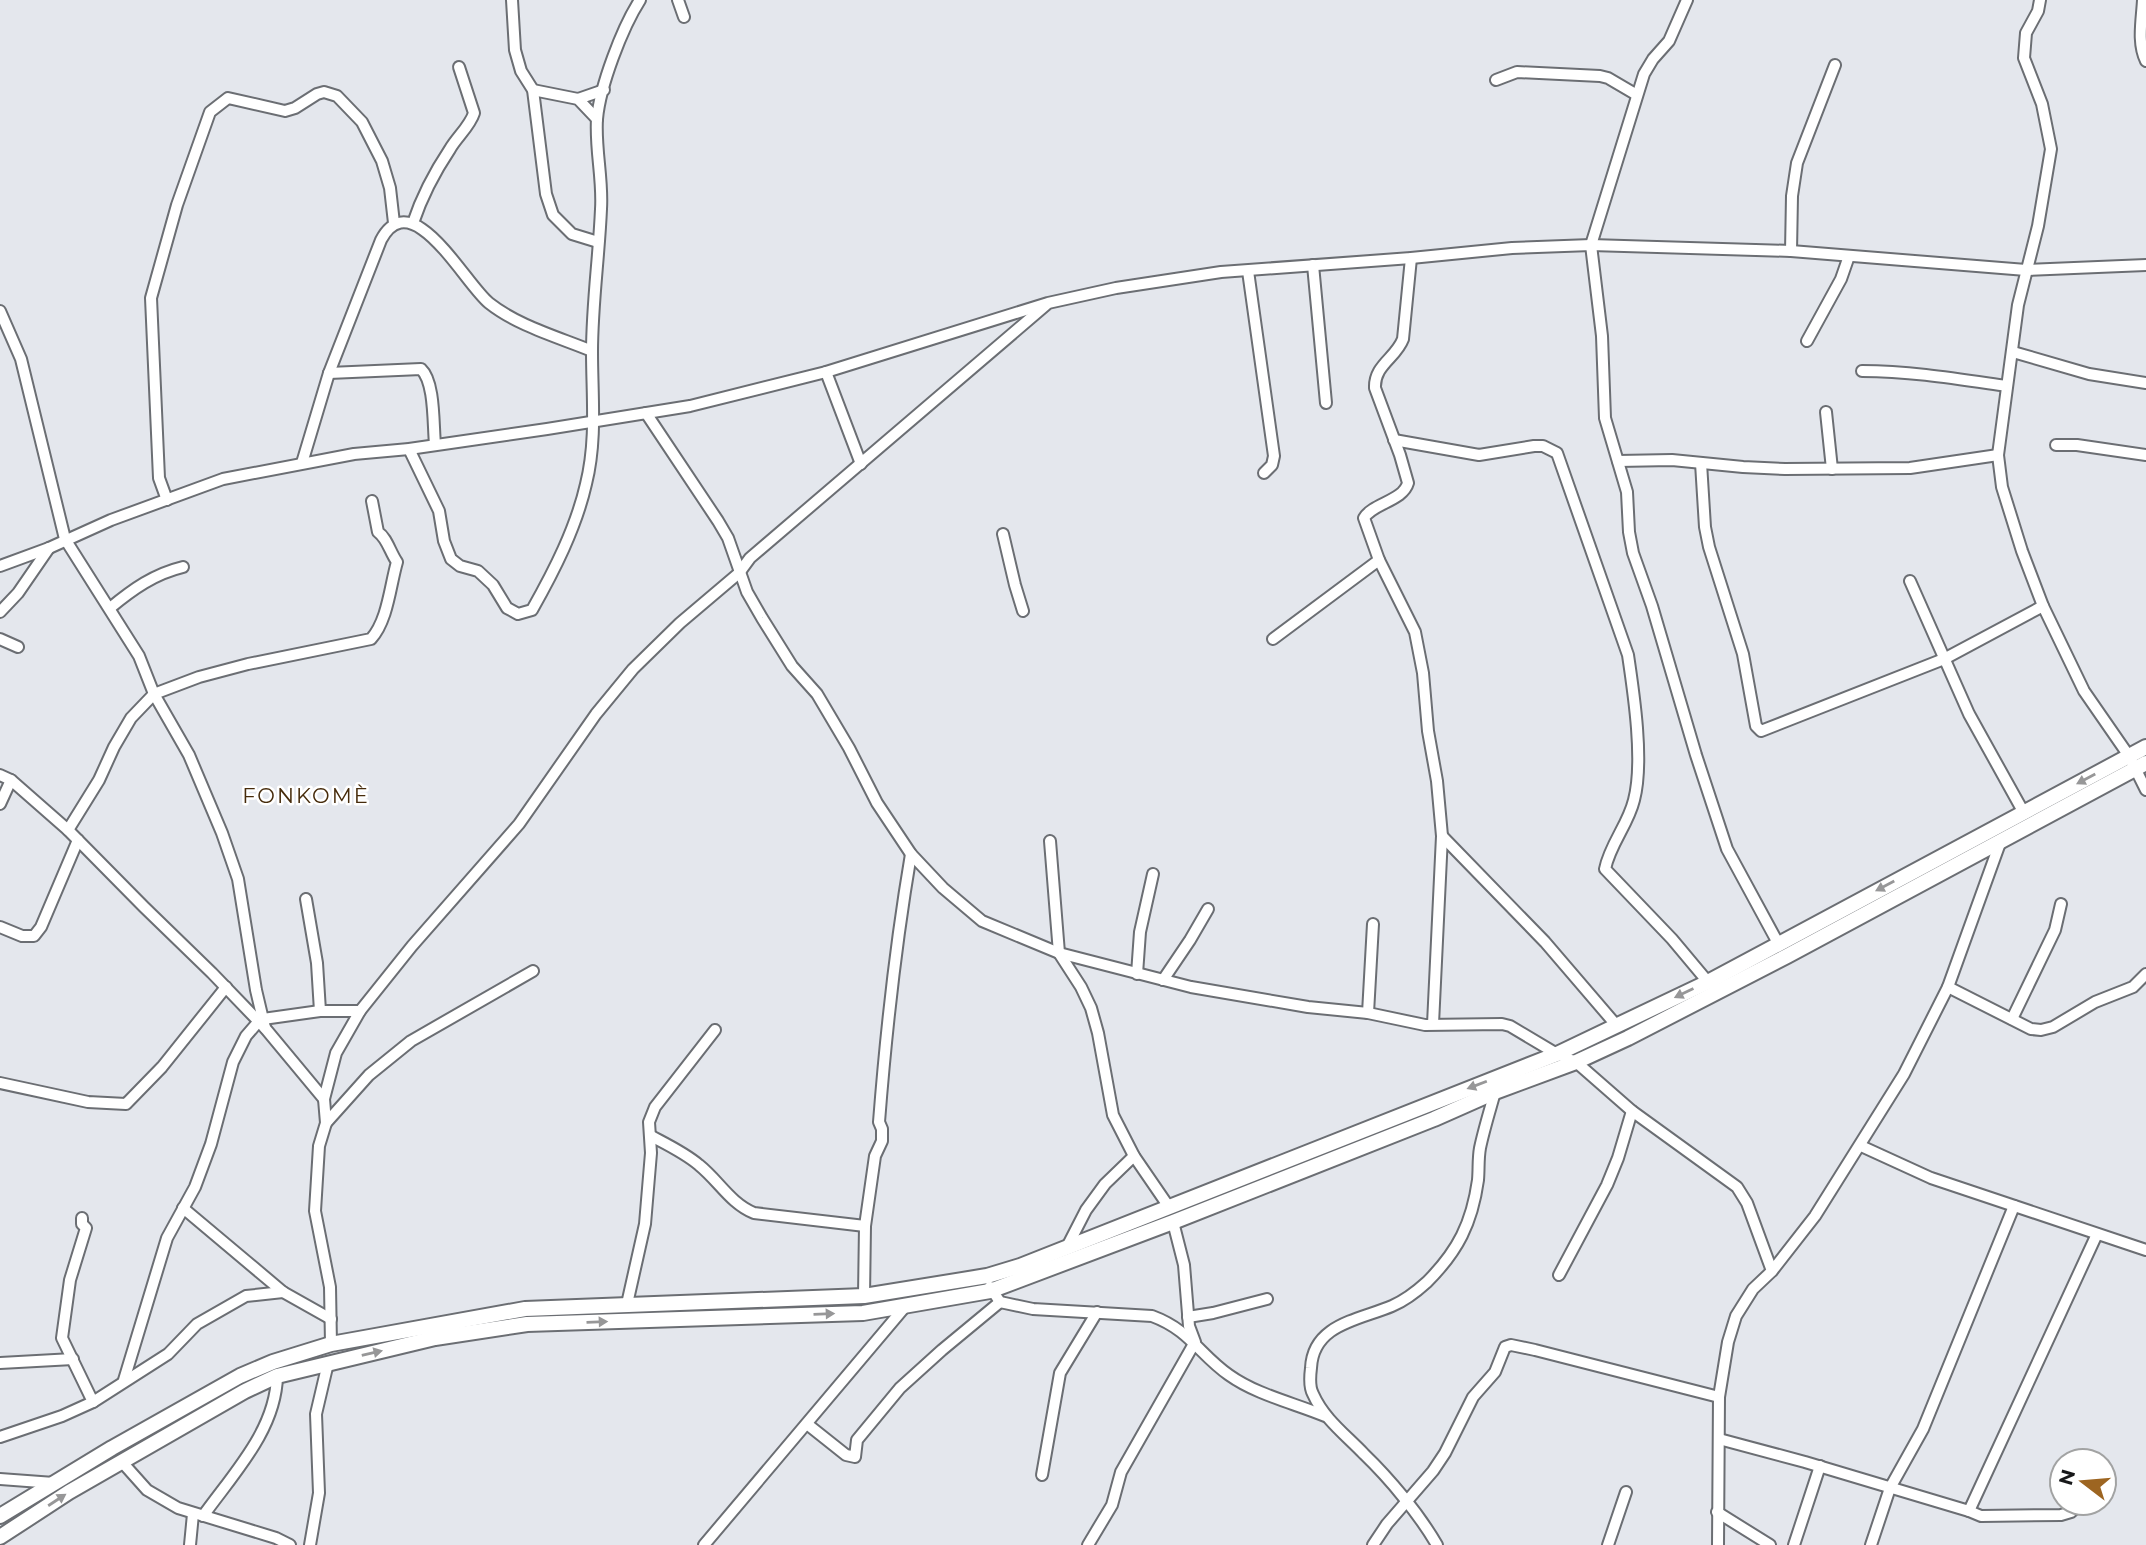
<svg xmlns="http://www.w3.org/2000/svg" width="2146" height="1545" font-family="Montserrat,sans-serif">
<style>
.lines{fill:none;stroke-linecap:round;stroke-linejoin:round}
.street-casing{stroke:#6b6e73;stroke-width:14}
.secondary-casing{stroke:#6b6e73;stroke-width:18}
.street{stroke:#fff;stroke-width:10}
.secondary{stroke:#fff;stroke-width:14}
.oneway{fill:#979798}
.labels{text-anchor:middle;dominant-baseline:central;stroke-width:5;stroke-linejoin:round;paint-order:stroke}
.quarter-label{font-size:21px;letter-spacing:2px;fill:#462b0b;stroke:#fff}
</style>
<rect width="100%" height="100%" fill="#e4e7ed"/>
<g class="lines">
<!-- street casing -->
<g class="street-casing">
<g id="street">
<polyline points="512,0 515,50 521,71 533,90 546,194 553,215 572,234 598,242"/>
<polyline points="678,0 684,17"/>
<polyline points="1687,0 1669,41 1653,59 1644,74 1591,245 1602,336 1605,418 1627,492 1629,532 1633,553 1652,606 1696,755 1727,849 1778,943"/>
<polyline points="2040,0 2038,11 2026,33 2024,58 2042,104 2051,149 2038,226 2018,305 1998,455 2002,487 2022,551 2043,606 2084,691 2129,756 2146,790"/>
<path d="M2143,0c-1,20 -6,43 3,61"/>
<polyline points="1496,80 1517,72 1600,76 1608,78 1637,95"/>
<polyline points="533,90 578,99 597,119"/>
<polyline points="578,99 604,90"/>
<path d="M413,223c9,-27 21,-50 37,-74 7,-12 20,-23 24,-36l-15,-46"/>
<polyline points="1791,251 1792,196 1797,163 1835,65"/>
<path d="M1411,258l-8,81c-7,19 -29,26 -28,49l25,67 8,28c-5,18 -35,20 -44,35l15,42 36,72 8,41 5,58 9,50 5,55 -9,188"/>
<polyline points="1313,265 1326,403"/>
<polyline points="1248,271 1274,456 1272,465 1264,473"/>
<polyline points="0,311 21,359 65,539 139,656 154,694 189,755 222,833 238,879 256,990 265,1028"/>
<polyline points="1807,341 1841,279 1849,256"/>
<polyline points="2013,352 2089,374 2146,383"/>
<path d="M1862,371c49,0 96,8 144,15"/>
<polyline points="826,372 861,464"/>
<path d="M329,373l92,-4c14,13 12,55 14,75"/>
<polyline points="1826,412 1832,469"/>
<polyline points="646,413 718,521 728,538 747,592 762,618 792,666 817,694 849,748 877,803 911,854 943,888 982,921 1059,953 1191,987 1308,1007 1368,1013 1425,1025 1502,1024 1510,1026 1557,1054 1576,1062 1632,1111 1737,1187 1747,1203 1772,1271"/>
<path d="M1394,440l85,15 55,-9h9l14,7 71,202c6,40 16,107 6,145 -6,25 -24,44 -29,69l67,70 36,43"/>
<polyline points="2056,445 2077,445 2146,455"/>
<path d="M409,449l30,62 5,30 7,18 9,7 18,5 15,14 14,23 11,6 14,-4c22,-39 44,-82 54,-126 11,-44 6,-88 6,-132 0,-48 7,-95 9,-143 2,-30 -6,-60 -4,-90 3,-33 25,-91 43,-119"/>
<polyline points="1618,461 1672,460 1743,467 1785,469 1910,468 1998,455"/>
<path d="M302,463l27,-90 52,-133c31,-58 84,44 108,63 29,23 69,34 103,48"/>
<polyline points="1701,463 1705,527 1709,547 1743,654 1756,726 1761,731 1944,659 2043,606"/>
<polyline points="167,500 159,478 151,298 177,205 210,112 228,98 285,111 295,108 317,94 324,92 337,96 362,122 382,161 390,188 394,223"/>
<polyline points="1003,534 1015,585 1023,611"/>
<polyline points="0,566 49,548 111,520 223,479 354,454 409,449 547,429 690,406 826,372 1048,303 1116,288 1221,272 1411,258 1512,248 1591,245 1791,251 2026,270 2146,265"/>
<polyline points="1910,581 1969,714 2024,813"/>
<path d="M110,608c23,-19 44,-34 73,-41"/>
<polyline points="0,612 18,593 49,548"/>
<polyline points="0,639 18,647"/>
<polyline points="1273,639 1379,560"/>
<polyline points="0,775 11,780 68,830 144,907 212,973 265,1028 324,1099"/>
<polyline points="0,804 11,780"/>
<path d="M68,830l31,-50 15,-33 17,-29 23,-24 45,-17 49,-13 123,-25c17,-19 19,-53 26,-77 -7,-10 -10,-24 -19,-30l-6,-31"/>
<polyline points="1442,836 1545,942 1617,1026"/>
<polyline points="1050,841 1059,953 1081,987 1091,1008 1098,1033 1113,1115 1134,1156 1169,1207"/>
<polyline points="306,899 317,963 320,1011"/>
<polyline points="0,927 22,936 34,936 41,927 78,840"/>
<polyline points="1137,974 1140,932 1153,874"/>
<polyline points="1163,980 1190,940 1208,909"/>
<polyline points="1948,987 2031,1029 2041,1030 2053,1027 2095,1002 2133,987 2146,974"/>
<polyline points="1368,1013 1373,924"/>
<polyline points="263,1019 320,1011 360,1011"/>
<polyline points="2012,1019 2055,930 2061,904"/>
<polyline points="0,1083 88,1102 126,1104 162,1067 226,987"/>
<polyline points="326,1123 369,1075 411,1041 533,971"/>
<path d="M651,1136c17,9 34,17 48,29 20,16 31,38 55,48l111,13"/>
<polyline points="1861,1146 1931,1178 2146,1250"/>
<polyline points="183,1208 283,1292 331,1319"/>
<polyline points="82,1218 82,1224 86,1228 70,1280 62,1338 93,1402"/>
<polyline points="1067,1247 1086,1210 1105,1184 1134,1156"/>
<polyline points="1559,1275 1607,1185 1618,1158 1632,1111"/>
<path d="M990,1287l10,15 33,7 119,7c38,14 47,38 77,59 28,20 65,28 96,41"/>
<path d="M864,1296l1,-70 10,-70 7,-15v-12l-3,-7c7,-90 17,-180 32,-268"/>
<polyline points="627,1304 645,1224 651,1153 649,1122 655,1107 715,1030"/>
<polyline points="1188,1317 1213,1313 1267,1299"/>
<polyline points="331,1344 330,1287 315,1211 319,1146 326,1123 324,1099 336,1053 360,1011 412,946 519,824 596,714 633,669 680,623 739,573 750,558 1046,305"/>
<polyline points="0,1363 73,1359"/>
<polyline points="124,1380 167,1238 195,1187 211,1144 233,1062 246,1036 259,1021"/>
<polyline points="807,1424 846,1455 855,1457 857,1440 900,1388 942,1350 1000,1302"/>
<polyline points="0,1437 62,1416 93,1402 168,1354 197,1324 246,1296 283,1292"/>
<polyline points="1719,1439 1805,1462 1969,1511 2097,1234"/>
<polyline points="122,1462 147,1490 178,1508 276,1538 290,1545"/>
<polyline points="1042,1475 1060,1373 1097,1312"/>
<polyline points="0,1479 54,1483"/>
<polyline points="1969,1511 1981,1516 2061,1515 2071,1512 2081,1503"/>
<polyline points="1717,1512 1770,1545"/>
<path d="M203,1516c30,-42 73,-86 74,-140"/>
<polyline points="190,1545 193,1514"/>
<polyline points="310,1545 319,1493 316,1414 328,1363"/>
<polyline points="704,1545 904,1308"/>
<polyline points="1088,1545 1112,1505 1121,1472 1195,1342 1189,1326 1184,1265 1173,1222"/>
<polyline points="1373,1545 1387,1524 1433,1471 1445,1453 1473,1397 1495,1372 1505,1347 1511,1345 1535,1350 1719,1397"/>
<path d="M1437,1545c-18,-31 -47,-66 -73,-91 -18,-19 -40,-35 -51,-60 -4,-7 -3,-18 -2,-26 2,-44 48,-48 81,-62 14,-6 24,-14 35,-24 31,-31 45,-59 51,-102 1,-11 0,-21 2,-32 4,-19 10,-38 15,-56"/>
<polyline points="1608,1545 1626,1492"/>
<polyline points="1718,1545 1719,1397 1728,1342 1736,1316 1753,1289 1772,1271 1815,1216 1904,1074 1948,987 2000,843"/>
<polyline points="1794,1545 1820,1466"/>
<polyline points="1871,1545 1890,1488 1923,1429 2014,1206"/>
</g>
</g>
<!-- secondary casing -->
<g class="secondary-casing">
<g id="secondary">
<polyline points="0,1516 112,1448 240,1376 273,1362 331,1344 525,1309 864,1296 987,1276 1020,1266 1557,1054 1708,982 2146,747"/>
<polyline points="0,1537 69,1492 245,1391 277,1376 435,1338 527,1324 863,1313 990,1291 1173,1222 1434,1119 1495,1092 1576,1062 1628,1038 1787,956 2146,763"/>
</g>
</g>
<!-- street -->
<use href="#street" class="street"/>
<!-- secondary -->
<use href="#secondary" class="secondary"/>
</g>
<!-- one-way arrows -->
<defs><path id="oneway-solid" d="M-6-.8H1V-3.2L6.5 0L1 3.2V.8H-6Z" transform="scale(1.75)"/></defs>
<g class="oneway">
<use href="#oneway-solid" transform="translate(2086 779) rotate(152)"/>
<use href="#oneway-solid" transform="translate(1885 886) rotate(152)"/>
<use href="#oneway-solid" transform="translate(1684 993) rotate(154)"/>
<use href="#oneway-solid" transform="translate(1477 1085) rotate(159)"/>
<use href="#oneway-solid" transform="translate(824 1314) rotate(-2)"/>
<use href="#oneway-solid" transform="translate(597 1322) rotate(-2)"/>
<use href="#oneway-solid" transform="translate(372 1353) rotate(-13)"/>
<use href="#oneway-solid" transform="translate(57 1500) rotate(-33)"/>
</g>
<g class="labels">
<!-- quarter labels -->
<g class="quarter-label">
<text x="306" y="795">FONKOMÈ</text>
</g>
</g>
<!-- north arrow -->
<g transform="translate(2083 1482) rotate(286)"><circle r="33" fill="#ffffff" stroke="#a2a3a3" stroke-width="2"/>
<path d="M0-5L12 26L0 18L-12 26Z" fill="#9d6521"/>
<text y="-10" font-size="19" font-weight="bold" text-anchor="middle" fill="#17181a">N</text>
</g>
</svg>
